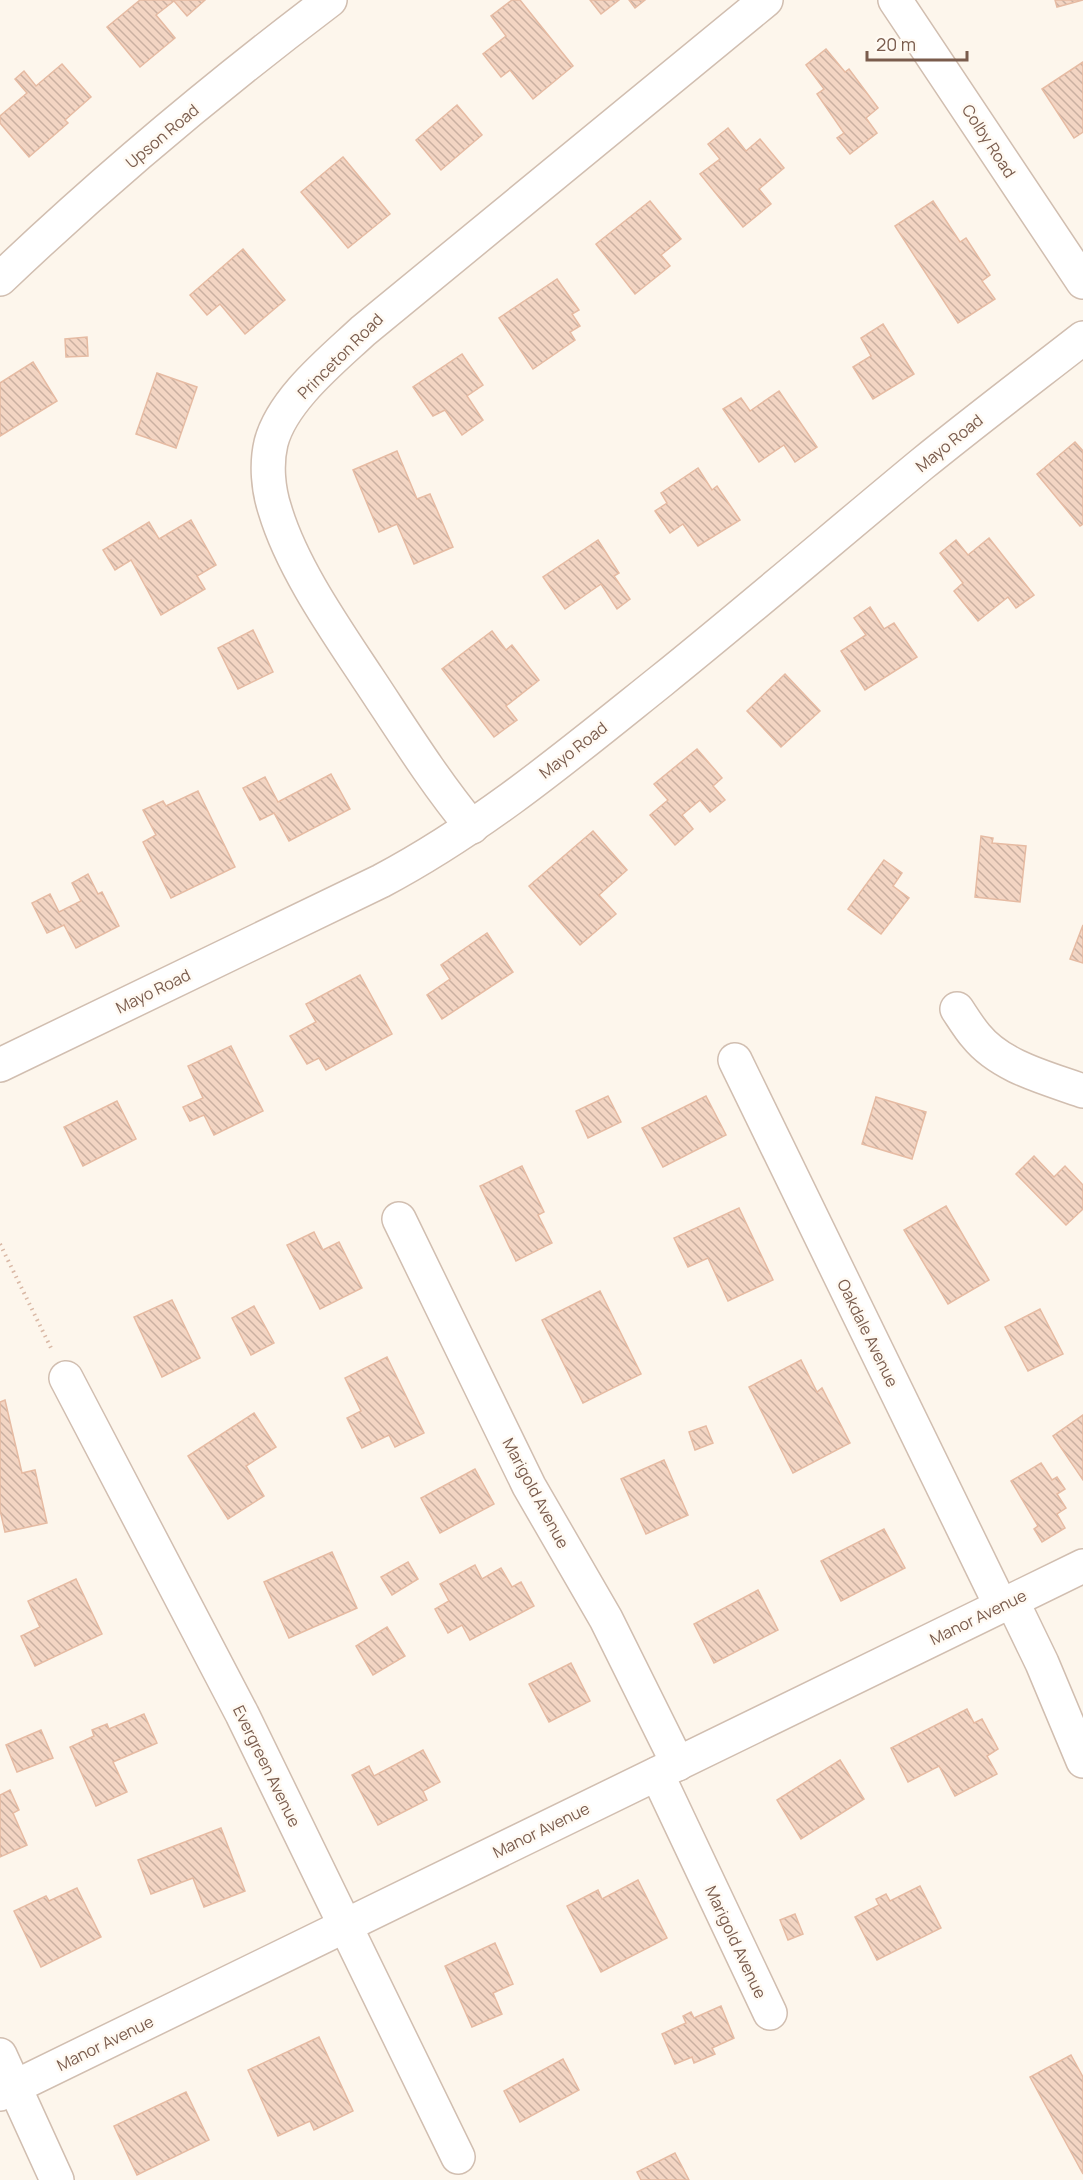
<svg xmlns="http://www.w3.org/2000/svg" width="1083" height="2180" font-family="Manrope,sans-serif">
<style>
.building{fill:url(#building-back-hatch);stroke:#e6bba3;stroke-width:1.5}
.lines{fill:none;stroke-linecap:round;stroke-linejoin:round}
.minor-casing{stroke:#d1beb0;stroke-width:36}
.tertiary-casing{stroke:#d1beb0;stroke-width:36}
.path{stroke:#d9b8a5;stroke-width:4;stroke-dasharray:1.5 4.5;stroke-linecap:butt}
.minor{stroke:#fff;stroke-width:33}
.tertiary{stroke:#fff;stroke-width:33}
.labels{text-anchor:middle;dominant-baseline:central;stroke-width:5;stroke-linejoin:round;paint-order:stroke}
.street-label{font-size:16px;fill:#7a5c4d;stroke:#fffaf3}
</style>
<defs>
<pattern id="building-back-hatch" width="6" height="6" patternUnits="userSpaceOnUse" patternTransform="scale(1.5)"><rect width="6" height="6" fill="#f3d5c3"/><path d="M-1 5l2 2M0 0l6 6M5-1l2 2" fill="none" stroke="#cab0a1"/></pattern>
</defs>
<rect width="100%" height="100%" fill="#fdf6ec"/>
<!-- building -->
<g class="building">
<polygon points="140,0 205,0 187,16 174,1 156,15 175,38 140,67 107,27"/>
<polygon points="512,0 520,0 573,66 533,99 510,70 501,77 483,54 506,36 491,16"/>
<polygon points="590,0 619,0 601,14"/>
<polygon points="629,0 645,0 635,8"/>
<polygon points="1055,0 1083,0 1057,7"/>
<polygon points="826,49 845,72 849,69 878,108 866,118 877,133 850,154 837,138 844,133 817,94 824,89 806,65"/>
<polygon points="1083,62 1083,132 1074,138 1042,89"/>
<polygon points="62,64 91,97 65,120 68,123 29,157 0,123 0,116 27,93 15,79 24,71 36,86"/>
<polygon points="457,105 482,135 441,170 416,140"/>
<polygon points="728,128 746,151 760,139 784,168 759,189 771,204 743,227 700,174 720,159 708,144"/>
<polygon points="343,157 390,214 348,248 301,192"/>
<polygon points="650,201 681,239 661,255 670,266 635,294 596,244"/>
<polygon points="933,201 960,242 966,238 990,275 982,281 995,299 958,323 895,226"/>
<polygon points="243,249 285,300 245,334 220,304 207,315 190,295"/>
<polygon points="557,279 579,310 572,314 580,326 570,332 575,340 533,369 499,318"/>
<polygon points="883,324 914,374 873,399 853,367 871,356 861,338"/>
<polygon points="87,337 88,356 66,357 65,339"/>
<polygon points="462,354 483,385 467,396 483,420 462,435 445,410 433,416 413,387"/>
<polygon points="33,362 57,401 0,436 0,383"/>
<polygon points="157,373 197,387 176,448 136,434"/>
<polygon points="779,391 817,447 795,462 784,445 759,462 723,409 741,398 750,411"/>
<polygon points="1075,442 1083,451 1083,524 1080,526 1037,474"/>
<polygon points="397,451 417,499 430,494 453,547 414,564 397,524 379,532 353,470"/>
<polygon points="698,468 712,490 717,486 740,520 698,546 683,524 670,533 655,511 667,503 661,493"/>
<polygon points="191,520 216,565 197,576 205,589 161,615 131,560 115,570 103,550 149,522 159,539"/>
<polygon points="989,538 1034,595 1016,608 1008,597 978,621 954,591 963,583 940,553 956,540 968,555"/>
<polygon points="598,540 619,573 614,576 630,599 617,609 601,584 565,609 543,577"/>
<polygon points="870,607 884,629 894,623 917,657 865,690 841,651 866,635 854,618"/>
<polygon points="253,630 273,672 238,689 218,648"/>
<polygon points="492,631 506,650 512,645 539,680 506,706 517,720 494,737 442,669"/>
<polygon points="785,674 820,711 781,747 747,711"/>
<polygon points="697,749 722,778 713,786 725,800 710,812 700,800 682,815 693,829 675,845 650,815 668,800 654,784"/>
<polygon points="331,774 350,809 289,841 274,813 260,820 243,788 265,777 278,802"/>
<polygon points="198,791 235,867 171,898 143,842 156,835 143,810 163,801 166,806"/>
<polygon points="593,831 627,870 599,895 616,914 580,945 529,886"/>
<polygon points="981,836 993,838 992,843 1026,846 1020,902 975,897"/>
<polygon points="884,860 902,873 893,886 909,898 881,934 848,909"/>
<polygon points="88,874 98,894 102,892 119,926 76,948 64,925 47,933 32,903 50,894 59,912 81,901 72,883"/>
<polygon points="1083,925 1083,963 1070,959"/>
<polygon points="487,933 513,972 442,1019 427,995 450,979 441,965"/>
<polygon points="360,975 392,1034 326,1070 319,1058 307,1064 290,1036 316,1022 306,1004"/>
<polygon points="231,1046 263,1111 214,1135 204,1115 190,1121 183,1107 203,1098 188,1066"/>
<polygon points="608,1096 621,1122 588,1138 576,1111"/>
<polygon points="706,1096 726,1135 663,1167 642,1128"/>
<polygon points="876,1097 926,1112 912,1159 862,1144"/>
<polygon points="117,1101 136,1139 83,1166 64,1127"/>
<polygon points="1034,1156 1054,1177 1065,1166 1083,1185 1083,1209 1066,1225 1016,1174"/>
<polygon points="522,1166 544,1212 538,1215 552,1243 516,1261 480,1186"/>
<polygon points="946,1206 989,1280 948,1304 904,1230"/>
<polygon points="739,1208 773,1280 728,1301 708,1258 688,1267 674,1238"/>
<polygon points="314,1232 323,1250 339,1242 362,1288 320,1309 287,1245"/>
<polygon points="600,1291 641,1374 583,1403 542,1320"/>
<polygon points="172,1300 200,1358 162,1377 134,1317"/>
<polygon points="254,1306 274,1343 251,1355 232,1318"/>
<polygon points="1040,1309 1063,1354 1028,1371 1005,1327"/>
<polygon points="387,1357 424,1433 395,1447 389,1435 362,1448 347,1418 361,1411 345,1378"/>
<polygon points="801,1360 817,1392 822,1388 850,1443 793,1473 749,1387"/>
<polygon points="5,1400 22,1473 35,1470 47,1523 5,1532 0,1510 0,1402"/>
<polygon points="254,1413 276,1447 246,1466 264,1496 228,1519 188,1456"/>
<polygon points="1083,1415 1083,1480 1053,1436"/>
<polygon points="706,1426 713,1443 695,1450 689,1432"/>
<polygon points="664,1460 688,1515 646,1534 621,1479"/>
<polygon points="1041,1463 1052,1480 1057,1477 1065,1489 1057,1494 1066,1508 1057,1514 1065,1528 1042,1542 1034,1529 1038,1526 1011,1481"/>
<polygon points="475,1469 494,1504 440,1533 421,1498"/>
<polygon points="884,1529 905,1568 841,1601 821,1561"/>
<polygon points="332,1552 357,1608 289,1638 264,1582"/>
<polygon points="408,1562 418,1579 392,1595 381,1577"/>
<polygon points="475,1565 482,1579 501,1568 512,1587 521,1582 534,1606 470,1640 462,1625 448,1633 435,1609 449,1601 440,1584"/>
<polygon points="76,1579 102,1634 35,1666 21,1636 40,1627 28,1601"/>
<polygon points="758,1590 778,1630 714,1663 694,1624"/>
<polygon points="387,1627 405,1656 373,1675 356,1646"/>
<polygon points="571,1663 590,1701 549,1722 529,1684"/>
<polygon points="967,1709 974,1723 982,1719 998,1749 987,1756 997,1774 955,1796 939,1766 908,1782 891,1748"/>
<polygon points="144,1714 157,1743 113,1762 127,1792 96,1806 70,1747 94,1736 92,1730 107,1724 109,1729"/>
<polygon points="41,1730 53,1758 17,1772 6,1745"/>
<polygon points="423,1750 440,1782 423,1791 427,1800 378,1825 352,1775 369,1766 374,1776"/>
<polygon points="840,1760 864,1799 801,1839 777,1800"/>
<polygon points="10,1790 19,1810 13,1813 27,1845 0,1857 0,1795"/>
<polygon points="221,1828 245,1891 204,1907 193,1878 151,1894 138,1860"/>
<polygon points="638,1880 667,1938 601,1972 567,1906 598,1890 602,1899"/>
<polygon points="920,1886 941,1928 877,1960 855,1917 879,1905 876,1899 886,1894 890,1901"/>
<polygon points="77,1888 101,1937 41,1967 14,1911 46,1896 49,1901"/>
<polygon points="795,1914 803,1934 788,1940 780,1920"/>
<polygon points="495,1943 513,1984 493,1993 502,2014 472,2027 445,1966"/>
<polygon points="721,2006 734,2038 712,2048 715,2054 694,2063 692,2057 675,2064 662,2034 686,2023 683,2016 691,2012 694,2018"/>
<polygon points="319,2037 353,2111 314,2130 310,2121 278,2136 248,2070"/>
<polygon points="1071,2055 1083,2077 1083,2174 1030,2077"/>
<polygon points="563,2059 579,2090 520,2122 504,2091"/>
<polygon points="186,2092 209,2140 137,2175 114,2126"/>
<polygon points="675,2153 689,2180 641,2180 637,2172"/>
</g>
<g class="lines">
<!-- minor casing -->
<g class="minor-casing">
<g id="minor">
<polyline points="895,0 1083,282"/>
<path d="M0,279c104,-99 215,-192 330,-279"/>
<path d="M472,827c-39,-47 -71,-99 -105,-150 -33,-50 -75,-110 -92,-167 -7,-21 -9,-46 -4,-67 11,-43 61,-83 92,-112l403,-331"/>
<path d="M957,1009c6,9 12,19 19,27 25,31 71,42 107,55"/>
<polyline points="735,1060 1001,1606"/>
<path d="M0,1065l381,-184c102,-54 190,-128 280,-200 88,-71 174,-145 261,-217 53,-43 107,-84 161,-126"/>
<polyline points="399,1219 529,1486 606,1619 678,1764"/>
<polyline points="66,1378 242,1714 458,2157"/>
<polyline points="1012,1601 1042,1663 1083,1761"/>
<polyline points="657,1774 770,2013"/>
<polyline points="0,2055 57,2180"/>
</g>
</g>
<!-- tertiary casing -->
<g class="tertiary-casing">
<polyline id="tertiary" points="0,2094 1083,1566"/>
</g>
<!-- path -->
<polyline class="path" points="0,1244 51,1348"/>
<!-- minor -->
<use href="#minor" class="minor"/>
<!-- tertiary -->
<use href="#tertiary" class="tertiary"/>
</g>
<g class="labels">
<!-- street labels -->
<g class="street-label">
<text transform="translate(162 136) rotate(-40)">Upson Road</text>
<text transform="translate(989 141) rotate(57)">Colby Road</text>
<text transform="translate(340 356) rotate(-45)">Princeton Road</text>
<text transform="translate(949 443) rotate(-39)">Mayo Road</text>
<text transform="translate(573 750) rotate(-38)">Mayo Road</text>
<text transform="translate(153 991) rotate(-26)">Mayo Road</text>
<text transform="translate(868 1333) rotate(64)">Oakdale Avenue</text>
<text transform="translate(536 1493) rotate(62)">Marigold Avenue</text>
<text transform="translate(978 1617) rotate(-26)">Manor Avenue</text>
<text transform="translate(267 1766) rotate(64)">Evergreen Avenue</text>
<text transform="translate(541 1830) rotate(-26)">Manor Avenue</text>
<text transform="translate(736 1942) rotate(65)">Marigold Avenue</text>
<text transform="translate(105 2043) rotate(-26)">Manor Avenue</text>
</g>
</g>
<!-- scale -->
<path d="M867 51v9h100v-9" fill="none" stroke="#7a5c4d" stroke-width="3"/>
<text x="876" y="51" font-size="18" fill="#7a5c4d" stroke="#fffaf3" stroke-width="4.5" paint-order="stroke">20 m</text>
</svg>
